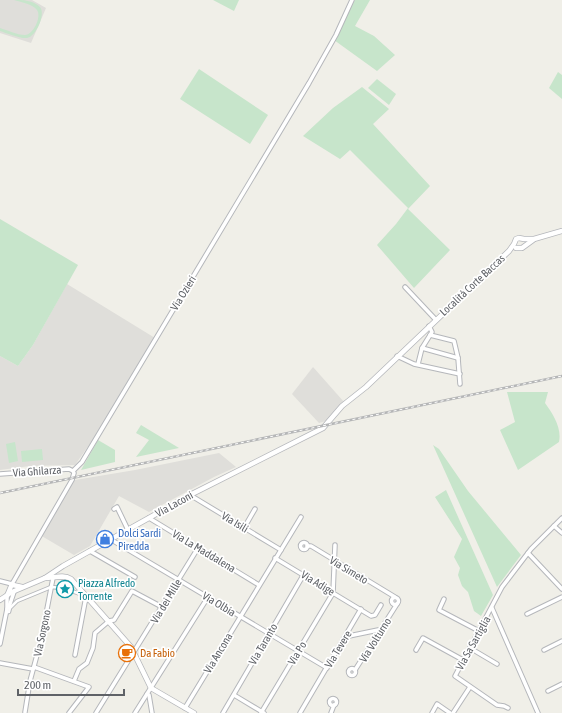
<svg xmlns="http://www.w3.org/2000/svg" width="562" height="713" font-family="'Asap Condensed',sans-serif">
<style>
.industrial{fill:#dfdeda}
.green{fill:#c7e5cb}
.lines{fill:none;stroke-linecap:round;stroke-linejoin:round}
.pedestrian-casing{stroke:#b5b7bb;stroke-width:4.5}
.minor-casing{stroke:#b5b7bb;stroke-width:5.5}
.tertiary-casing{stroke:#b5b7bb;stroke-width:6}
.pedestrian{stroke:#fff;stroke-width:2.5}
.minor{stroke:#fff;stroke-width:3.5}
.tertiary{stroke:#fff;stroke-width:4.5}
.rail-casing{stroke:#b5b6b7;stroke-width:2.5}
.rail{stroke:#fff;stroke-width:1;stroke-dasharray:3;stroke-linecap:butt}
.labels{text-anchor:middle;dominant-baseline:central;stroke-width:3.5;stroke-linejoin:round;paint-order:stroke}
.street-label{font-size:11px;fill:#5f6267;stroke:#fff}
.shop-label{font-size:11px;fill:#366cbe;stroke:#fff;text-anchor:start}
.culture-label{font-size:11px;fill:#0d838f;stroke:#fff;text-anchor:start}
.food-label{font-size:11px;fill:#c56008;stroke:#fff;text-anchor:start}
</style>
<rect width="100%" height="100%" fill="#f0efe8"/>
<!-- industrial -->
<g class="industrial">
<polygon points="0,0 32,0 46,8 31,43 0,33"/>
<polygon points="67,284 155,338 124,395 75,465 30,466 0,470 0,356 18,366 33,345"/>
<polygon points="313,367 344,402 326,421 319,423 292,394"/>
<polygon points="219,453 236,467 214,477 149,512 119,496 90,546 74,555 40,535 67,487 69,481 135,470"/>
</g>
<!-- green -->
<g class="green">
<path d="M14,0c9,0 19,0 26,7 6,7 -4,30 -13,31 -6,1 -21,-5 -27,-7v-3c7,2 17,7 25,7 8,0 17,-18 12,-25 -4,-6 -17,-8 -23,-10z"/>
<polygon points="213,0 239,0 234,11"/>
<polygon points="355,0 370,0 355,26 374,36 395,55 377,71 334,40"/>
<polygon points="199,69 268,115 250,144 180,99"/>
<polygon points="558,72 562,75 562,99 549,88"/>
<polygon points="377,79 396,94 389,105 368,88"/>
<polygon points="362,87 389,109 373,124 430,186 408,209 450,250 414,288 377,245 396,224 408,208 350,150 340,159 303,136 333,108"/>
<polygon points="0,219 78,265 33,345 18,366 0,356"/>
<path d="M507,392h41l-3,11c8,11 17,25 14,39l-41,28 -18,-40 15,-8z"/>
<polygon points="141,425 179,448 136,457 149,440 136,433"/>
<polygon points="98,440 115,450 115,462 81,470"/>
<polygon points="15,442 18,461 9,463 6,444"/>
<polygon points="433,445 439,449 468,491 521,555 497,587"/>
<polygon points="42,449 43,460 22,462 21,451"/>
<polygon points="446,490 493,595 481,616 474,611 468,592 462,586 458,575 460,568 454,557 462,539 435,497"/>
</g>
<g class="lines">
<!-- pedestrian casing -->
<g class="pedestrian-casing">
<polyline id="pedestrian" points="7,612 9,612 10,608 17,601 51,587 63,588 83,595"/>
</g>
<!-- minor casing -->
<g class="minor-casing">
<g id="minor">
<polyline points="405,287 436,320"/>
<polyline points="430,335 454,341 458,358 460,384"/>
<polyline points="422,348 458,358"/>
<polyline points="397,356 414,364 460,374"/>
<polyline points="418,364 422,348 432,332 429,326"/>
<polyline points="0,474 69,469 73,471"/>
<polyline points="190,495 281,550"/>
<polyline points="114,509 117,507 128,530"/>
<polyline points="149,518 259,585"/>
<polyline points="554,526 562,533"/>
<polyline points="244,528 255,509"/>
<polyline points="110,539 327,668"/>
<circle cx="304" cy="546" r="3.5"/>
<polyline points="307,546 311,546 395,597"/>
<polyline points="90,551 135,577"/>
<polyline points="528,553 562,589"/>
<polyline points="275,558 371,616 375,615 381,605"/>
<polyline points="0,581 12,584 72,480 74,473 73,471 82,462 309,83 336,35 352,0"/>
<circle cx="395" cy="601" r="3.5"/>
<polyline points="444,599 439,610 479,631"/>
<polyline points="492,608 538,713"/>
<polyline points="7,609 10,604 14,592"/>
<polyline points="527,614 562,597"/>
<polyline points="346,636 349,636 378,630 380,631"/>
<polyline points="0,644 7,609 7,596"/>
<polyline points="470,648 497,664"/>
<polyline points="416,650 423,638 463,660"/>
<polyline points="544,650 562,641"/>
<polyline points="75,655 85,602 88,598"/>
<polyline points="0,663 33,669"/>
<polyline points="34,667 89,687 69,713"/>
<circle cx="352" cy="672" r="3.5"/>
<polyline points="355,670 397,604"/>
<polyline points="74,681 79,669 87,663 93,648 95,633 109,621 114,620 132,591 162,607"/>
<polyline points="548,691 562,684"/>
<polyline points="147,694 149,695 152,713"/>
<polyline points="234,695 264,713"/>
<circle cx="333" cy="702" r="3.5"/>
<polyline points="185,708 301,517"/>
<polyline points="508,708 504,706 497,705 455,676 502,587 531,549 562,518"/>
<polyline points="25,712 30,681 41,640 53,578"/>
<polyline points="96,713 198,548"/>
<polyline points="135,713 208,597"/>
<polyline points="223,713 304,574"/>
<polyline points="261,713 333,593 335,545"/>
<polyline points="300,713 361,609"/>
<polyline points="331,713 334,705"/>
<polyline points="432,713 437,704 450,713"/>
<polyline points="453,713 470,687"/>
</g>
</g>
<!-- tertiary casing -->
<g class="tertiary-casing">
<g id="tertiary">
<polyline points="516,248 522,248 533,240"/>
<path d="M45,578c9,0 18,-4 26,1l60,68 20,41 43,25"/>
<polyline points="7,596 12,584 13,585 22,587"/>
<polyline points="0,600 12,592 45,578 63,566 190,495 323,428 342,406 366,387 509,251 514,244 516,239 519,238 524,239 534,239 562,231"/>
</g>
</g>
<!-- pedestrian -->
<use href="#pedestrian" class="pedestrian"/>
<!-- minor -->
<use href="#minor" class="minor"/>
<!-- tertiary -->
<use href="#tertiary" class="tertiary"/>
<!-- rail casing -->
<g class="rail-casing">
<polyline id="rail" points="0,493 562,376"/>
</g>
<!-- rail -->
<use href="#rail" class="rail"/>
</g>
<!-- icons -->
<defs>
<g id="shop-ring" transform="scale(0.9)"><circle r="9.5" fill="#fff" stroke="#3f7fe0" stroke-width="1.5"/><path d="M-5-2.5h2.3a2.7 3.5 0 0 1 5.4 0H5L5.5 6h-11ZM-1.5-2.5h3a1.5 2.3 0 0 0-3 0Z" fill="#3f7fe0"/></g>
<g id="sight-ring" transform="scale(0.9)"><circle r="9.5" fill="#fff" stroke="#0f9aa8" stroke-width="1.5"/><path d="M0-6L1.8-2.2L6-1.7L2.9 1.2L3.7 5.4L0 3.3L-3.7 5.4L-2.9 1.2L-6-1.7L-1.8-2.2Z" fill="#0f9aa8"/></g>
<g id="cafe-ring" transform="scale(0.9)"><circle r="9.5" fill="#fff" stroke="#e8710a" stroke-width="1.5"/><path d="M-5.5-4.5H6V0H3Q3 3.5 0 3.5H-2.5Q-5.5 3.5-5.5 0ZM3-3.2v2h1.7v-2ZM-6 4.5H4V6H-6Z" fill="#e8710a"/></g>
</defs>
<g fill-rule="evenodd">
<use href="#shop-ring" x="105" y="539"/>
<use href="#sight-ring" x="65" y="589"/>
<use href="#cafe-ring" x="127" y="653"/>
</g>
<g class="labels">
<!-- street labels -->
<g class="street-label">
<text transform="translate(472 285) rotate(-43)">Località Corte Baccas</text>
<text transform="translate(183 293) rotate(-59)">Via Ozieri</text>
<text transform="translate(37 471) rotate(-4)">Via Ghilarza</text>
<text transform="translate(174 504) rotate(-29)">Via Laconi</text>
<text transform="translate(235 522) rotate(31)">Via Isili</text>
<text transform="translate(204 551) rotate(31)">Via La Maddalena</text>
<text transform="translate(349 570) rotate(31)">Via Simeto</text>
<text transform="translate(318 583) rotate(31)">Via Adige</text>
<text transform="translate(166 601) rotate(-59)">Via dei Mille</text>
<text transform="translate(219 604) rotate(31)">Via Olbia</text>
<text transform="translate(42 633) rotate(-78)">Via Sorgono</text>
<text transform="translate(375 640) rotate(-58)">Via Volturno</text>
<text transform="translate(473 643) rotate(-61)">Via Sa Sartiglia</text>
<text transform="translate(263 644) rotate(-60)">Via Taranto</text>
<text transform="translate(338 649) rotate(-59)">Via Tevere</text>
<text transform="translate(218 653) rotate(-59)">Via Ancona</text>
<text transform="translate(297 653) rotate(-59)">Via Po</text>
</g>
<!-- shop labels -->
<g class="shop-label">
<text x="118" y="533">Dolci Sardi<tspan x="118" dy="13">Piredda</tspan></text>
</g>
<!-- culture labels -->
<g class="culture-label">
<text x="78" y="583">Piazza Alfredo<tspan x="78" dy="13">Torrente</tspan></text>
</g>
<!-- food labels -->
<g class="food-label">
<text x="140" y="653">Da Fabio</text>
</g>
</g>
<!-- scale -->
<path d="M18 689v6h106v-6" fill="none" stroke="#5f6267" stroke-width="2"/>
<text x="24" y="689" font-size="12" fill="#5f6267" stroke="#ffffff" stroke-width="3" paint-order="stroke">200 m</text>
</svg>
